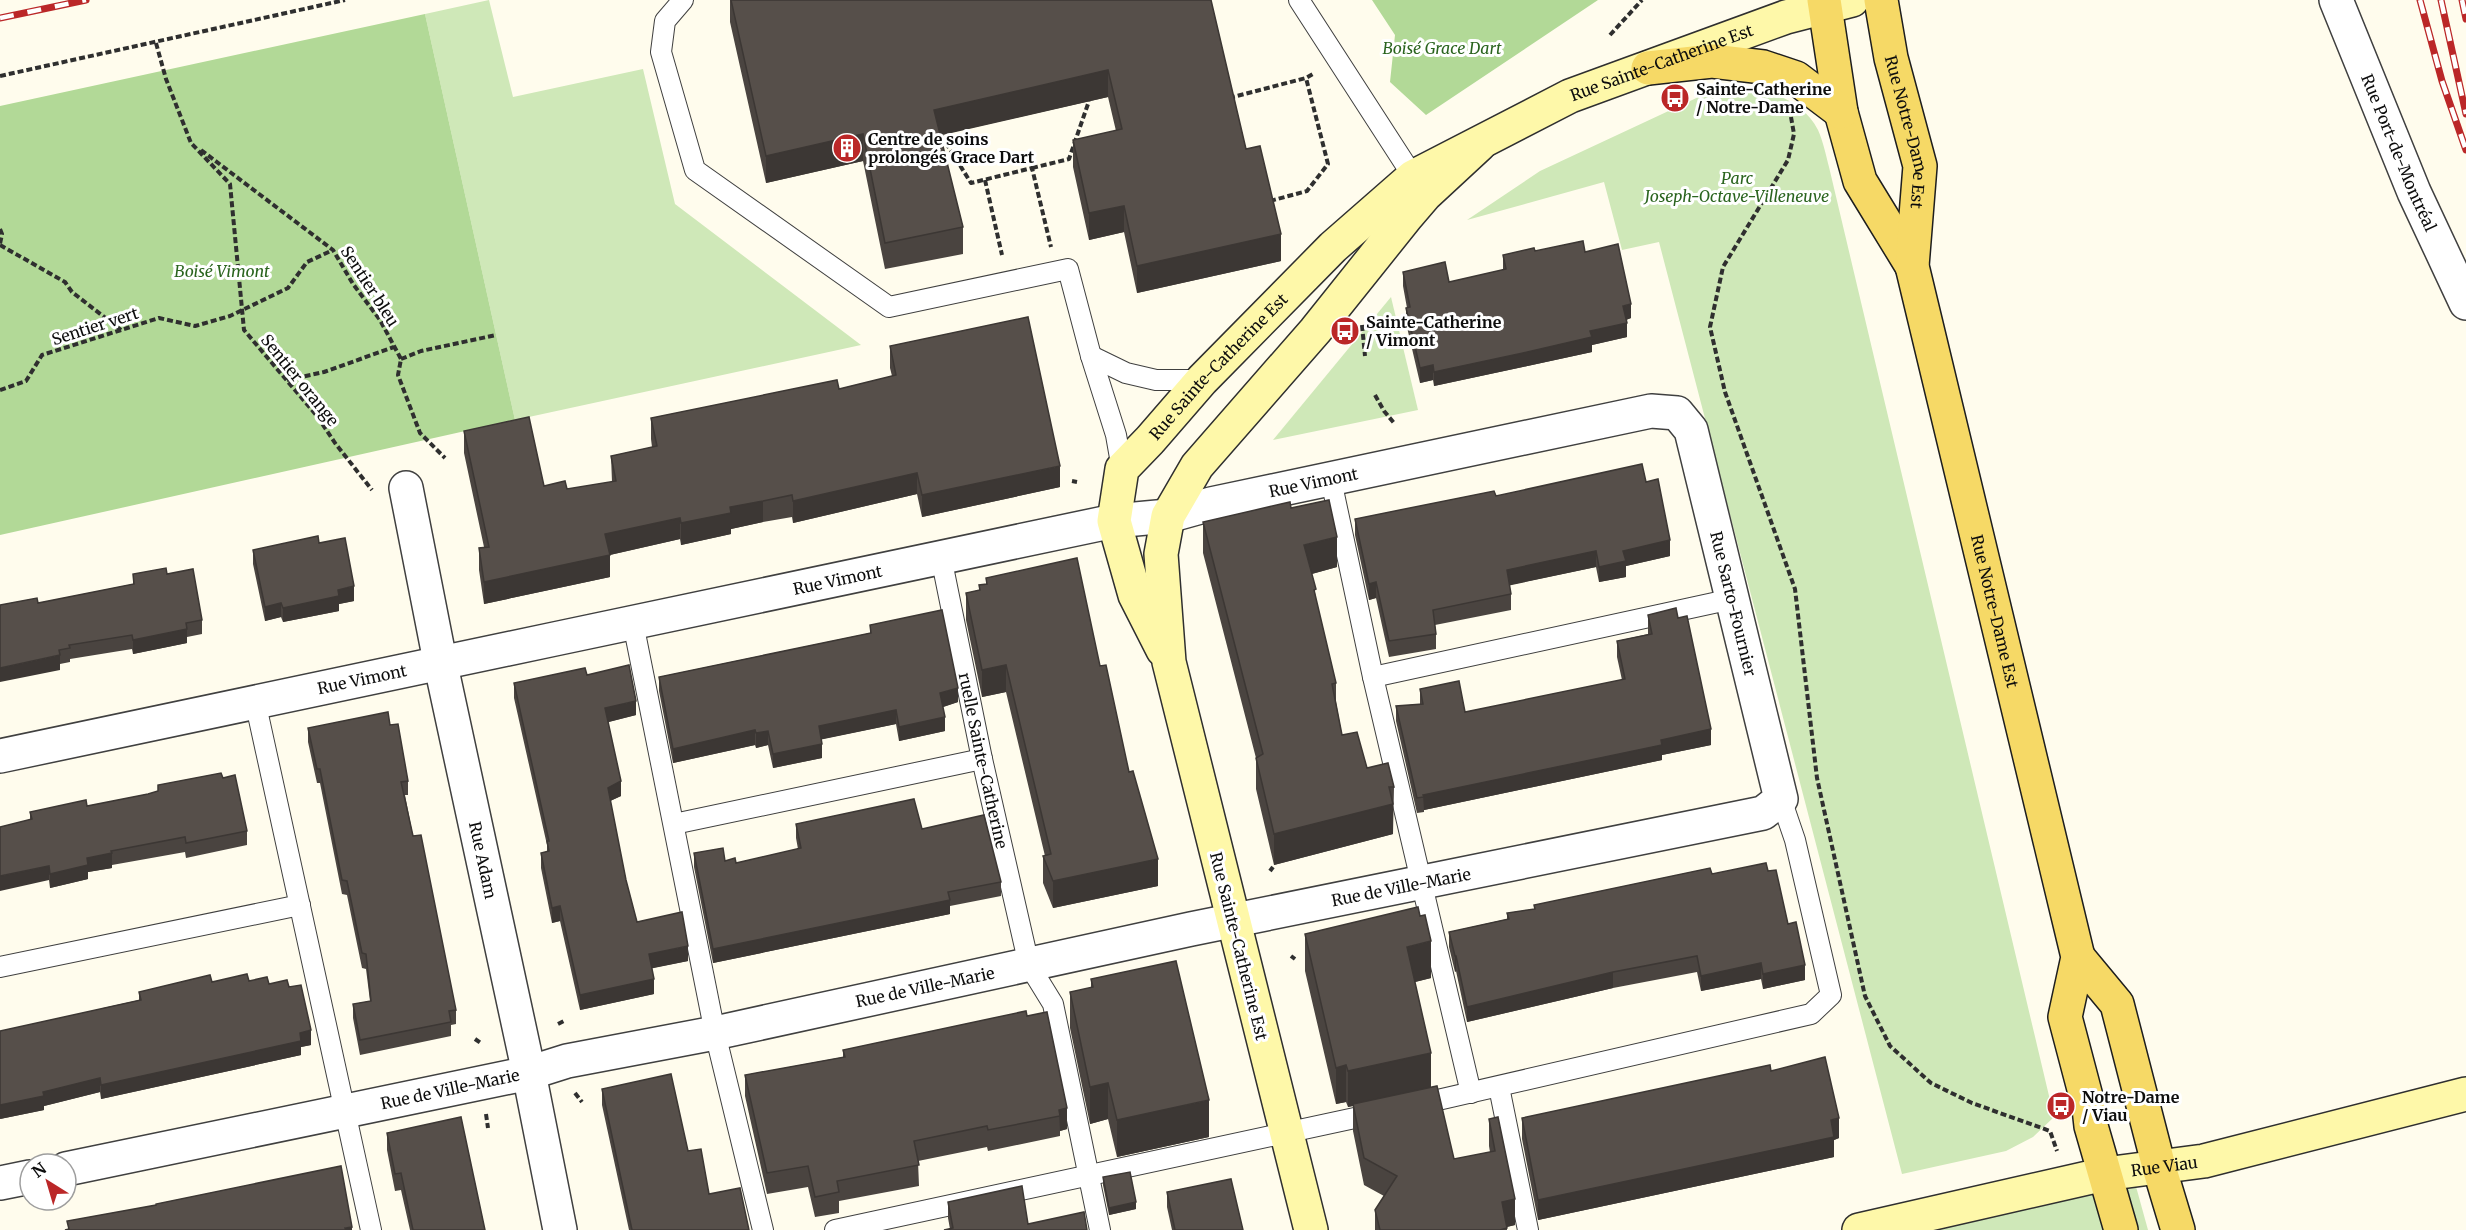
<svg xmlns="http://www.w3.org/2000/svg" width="2466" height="1230" font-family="Merriweather,serif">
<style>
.green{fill:#cfe8b8}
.forest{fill:#b2d997}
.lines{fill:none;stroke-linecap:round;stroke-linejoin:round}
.lane-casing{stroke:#404040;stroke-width:22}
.street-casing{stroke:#404040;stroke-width:36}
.secondary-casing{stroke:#2f2f2f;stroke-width:36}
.primary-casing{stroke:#1e1e1e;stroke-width:36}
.path{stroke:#2f2f2f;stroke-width:4;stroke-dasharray:6 3;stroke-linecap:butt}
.lane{stroke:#fff;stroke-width:20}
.street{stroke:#fff;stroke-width:33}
.secondary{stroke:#fef8a9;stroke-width:33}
.primary{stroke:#f6d966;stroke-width:33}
.rail-casing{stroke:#bb2728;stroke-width:7}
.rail{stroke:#fff;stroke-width:4.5;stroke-dasharray:14;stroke-linecap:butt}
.wall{fill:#4a4440}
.shaded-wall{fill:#3c3734}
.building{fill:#564f4a;stroke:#3c3734;stroke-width:1.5}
.labels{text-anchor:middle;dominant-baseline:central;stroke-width:6;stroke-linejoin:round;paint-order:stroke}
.park-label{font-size:16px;font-style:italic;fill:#2a641e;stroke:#fff}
.street-label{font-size:16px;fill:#0d0d0d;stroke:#fff}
.poi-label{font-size:16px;font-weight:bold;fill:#0d0d0d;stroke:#fff;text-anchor:start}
</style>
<rect width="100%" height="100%" fill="#fffced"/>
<!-- green -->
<g class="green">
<polygon points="489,0 513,97 643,69 675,204 861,345 515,420 425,14"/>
<path d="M1748,86c27,7 56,16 70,44 5,11 8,25 11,37l225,950 -21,20 -27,14 -104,23 -243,-932 -37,8 -18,-68 -137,38 73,-49 180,-84z"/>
<polygon points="1391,297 1418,410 1273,440"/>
<polygon points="2132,1172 2148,1230 1915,1230"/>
</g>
<!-- forest -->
<g class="forest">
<polygon points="1372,0 1598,0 1426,115 1390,82 1395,35"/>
<polygon points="425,14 515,420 0,535 0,106"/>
</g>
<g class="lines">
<!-- lane casing -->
<g class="lane-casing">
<g id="lane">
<polyline points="683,0 665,21 661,52 695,170 889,307 1068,269 1091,356 1116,435 1122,469"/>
<polyline points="1299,0 1418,184"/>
<polyline points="1091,356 1126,373 1156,380 1202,380"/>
<polyline points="1331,480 1373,677 1471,1093"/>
<path id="s1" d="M941,557l41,202 47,206 24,39 47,226"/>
<polyline points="633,623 715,1033 763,1230"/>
<polyline points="1373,677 1732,599"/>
<polyline points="255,701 371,1230"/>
<polyline points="674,824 982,759"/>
<polyline points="0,967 300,905"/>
<polyline points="1499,1087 1528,1230"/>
<polyline points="1416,1105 1811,1014 1831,995 1795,840 1781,799"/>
<polyline points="835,1230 1378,1113"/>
</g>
</g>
<!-- street casing -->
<g class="street-casing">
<g id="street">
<path id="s2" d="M2336,0l78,192 52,111"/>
<path id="s3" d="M406,488l34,173 89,412 31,157"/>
<path id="s4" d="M0,756c371,-80 743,-155 1114,-235l54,-5 43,-12 440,-93 26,2 14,17 90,369 -18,14 -572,116 -476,104 -148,28 -38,12 -463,96"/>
<polyline points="0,1183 30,1177"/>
</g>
</g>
<!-- secondary casing -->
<g class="secondary-casing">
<g id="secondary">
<path id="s5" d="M1163,650l-28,-55 -21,-74 8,-52 28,-29 52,-60 131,-133 80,-70 157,-81 216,-79 66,-17"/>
<polyline points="1311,1230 1169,662 1161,554 1168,516 1197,466 1315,331 1407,216 1425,195 1479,145"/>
<path id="s6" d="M1859,1230l246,-56 99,-13 262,-67"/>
</g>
</g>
<!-- primary casing -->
<g class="primary-casing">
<g id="primary">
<polyline points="1824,0 1841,112 1860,181 1912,266"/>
<path id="s7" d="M1881,0l10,58 29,108 -8,100 166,691 -13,60 24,91 2,18 30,104"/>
<polyline points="1648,68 1712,61 1763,67 1796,78 1841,112"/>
<polyline points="2078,957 2117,1004 2159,1167 2178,1230"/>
</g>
</g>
<!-- path -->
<g class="path">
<polyline points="1610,35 1642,0"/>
<polyline points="156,43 166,79 191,143 230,184 244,330 317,416 335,443 372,490"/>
<polyline points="0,76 345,0"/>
<polyline points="1229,98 1306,78 1313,74"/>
<polyline points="1791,117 1794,134 1788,160 1723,267 1710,327 1725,392 1795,589 1817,778 1865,996 1890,1046 1931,1083 1972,1103 2050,1131 2057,1151"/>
<polyline points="941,135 971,183 1032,168 1051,247"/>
<polyline points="201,150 333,250 353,284 380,320 401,359 398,375 420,433 445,458"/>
<polyline points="1032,168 1069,159 1089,101"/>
<polyline points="985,180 1002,255"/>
<polyline points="1270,201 1307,191 1328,164 1306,78"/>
<polyline points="0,229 2,234 0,244"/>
<polyline points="0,245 65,282 72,292 121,330"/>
<polyline points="1362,325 1365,356"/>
<polyline points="401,359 421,351 496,335"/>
<polyline points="287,380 324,372 394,347"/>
<polyline points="0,390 26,381 42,355 159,318 195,326 230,316 288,288 307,262 333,250"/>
<polyline points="1375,395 1384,411 1394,423"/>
<polyline points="1072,481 1077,482"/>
<polyline points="1270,871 1273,867"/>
<polyline points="1291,956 1295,959"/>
<polyline points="558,1024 564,1021"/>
<polyline points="475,1039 482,1044"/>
<polyline points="575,1093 582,1102"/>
<polyline points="486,1114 488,1128"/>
</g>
<!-- lane -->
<use href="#lane" class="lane"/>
<!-- street -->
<use href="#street" class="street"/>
<!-- secondary -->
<use href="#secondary" class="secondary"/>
<!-- primary -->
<use href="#primary" class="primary"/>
<!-- rail casing -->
<g class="rail-casing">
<g id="rail">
<polyline points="2420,0 2442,81 2466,150"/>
<polyline points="2441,0 2466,114"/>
<polyline points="2462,0 2466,19"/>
<polyline points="0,18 86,0"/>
</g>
</g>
<!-- rail -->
<use href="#rail" class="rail"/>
</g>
<!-- wall -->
<g class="wall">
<polygon points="730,0 1211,0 1246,149 1281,261 1137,293 1124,232 1089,240 1073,167 1073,140 1116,131 1108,97 940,135 963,227 963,254 885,269 863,161 766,183 730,22"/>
<polygon points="1535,251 1585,252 1631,318 1626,320 1627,337 1592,345 1592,352 1523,367 1434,386 1433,380 1420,383 1406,323 1406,308 1407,308 1403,286 1403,272 1449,282 1503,270 1503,255"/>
<polygon points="890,346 1060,487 922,517 917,494 793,523 792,517 763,522 731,529 731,534 681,545 680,539 610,555 610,577 484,604 479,570 479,548 484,547 464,453 464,431 544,486 567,489 612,482 611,456 652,447 651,439 651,418 839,389 892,376 890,368"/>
<polygon points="1646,482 1670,556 1626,566 1626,577 1599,582 1596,567 1509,585 1511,594 1511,610 1435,625 1436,634 1436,649 1389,657 1376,598 1369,600 1355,535 1355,519 1496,496"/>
<polygon points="1203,522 1337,567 1312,574 1316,599 1336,683 1336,702 1342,735 1367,768 1394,787 1393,834 1274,865 1256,789 1256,758 1203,553"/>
<polygon points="319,543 354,601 339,604 339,611 283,622 281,617 265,621 253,564 253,550"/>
<polygon points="133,574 167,574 202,620 202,634 187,637 187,643 133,654 132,649 70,659 70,662 60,664 60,670 38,603 133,584"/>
<polygon points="986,578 1100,666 1129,772 1158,886 1053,908 1043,883 1043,856 1045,856 1006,692 982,697 966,620 966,593 979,590 979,585 986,584"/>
<polygon points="1648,615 1678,618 1711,745 1662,755 1662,760 1424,810 1424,812 1417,813 1396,721 1396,706 1420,704 1420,689 1465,712 1622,680 1617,657 1617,641 1648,634"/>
<polygon points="870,625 958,702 943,707 945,731 899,741 896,724 822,739 822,758 773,768 768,745 756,748 755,745 673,763 659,691 659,677 870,633"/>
<polygon points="587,675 636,715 608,722 621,796 610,801 626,880 637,922 688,961 652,968 654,994 580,1010 560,921 552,923 541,868 541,853 547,852 547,845 514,698 514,683"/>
<polygon points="390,725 408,781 408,795 405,795 413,836 456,1010 456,1024 451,1025 451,1036 360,1055 353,1018 353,1004 370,1001 366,969 362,968 347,895 342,894 320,783 317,783 308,742 308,728"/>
<polygon points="223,778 247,831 247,845 186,858 185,852 112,865 112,868 88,872 88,879 50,888 49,880 15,824 30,820 30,812 87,806 148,794 158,791 158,785"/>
<polygon points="796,824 922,829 1001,882 1001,896 950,906 950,914 713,963 694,867 694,853 736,863 798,849 796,838"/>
<polygon points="1768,871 1788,924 1805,980 1763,989 1761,979 1701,991 1697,972 1613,988 1467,1022 1456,971 1455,972 1449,947 1449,932 1507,919 1507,913 1534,909 1534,905 1712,874"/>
<polygon points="1305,934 1431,978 1415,982 1431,1087 1454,1159 1490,1152 1489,1146 1489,1119 1515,1225 1507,1227 1507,1230 1375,1230 1375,1210 1384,1196 1364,1185 1353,1131 1353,1106 1348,1107 1346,1102 1336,1104 1305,971"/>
<polygon points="1091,979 1209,1137 1117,1157 1108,1119 1090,1124 1070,1028 1070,992 1091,988"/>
<polygon points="249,981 289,987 311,1045 301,1047 301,1055 101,1099 100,1092 44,1106 44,1110 0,1119 103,1008 139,1000 139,992 212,982"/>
<polygon points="1027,1016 1067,1129 1060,1131 1060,1136 988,1151 987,1147 918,1161 919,1186 839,1201 839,1213 815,1217 808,1187 767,1194 745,1096 745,1075 843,1057 843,1050"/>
<polygon points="1771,1071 1839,1138 1834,1140 1834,1157 1538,1220 1522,1139 1522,1118"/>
<polygon points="602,1089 688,1151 709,1194 749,1230 629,1230 602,1105"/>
<polygon points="387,1133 485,1230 410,1230 401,1190 395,1191 387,1150"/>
<polygon points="1103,1177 1136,1209 1109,1215 1103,1185"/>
<polygon points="1167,1192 1243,1230 1172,1230 1167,1207"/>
<polygon points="948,1202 1028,1224 950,1229 948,1218"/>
</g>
<!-- shaded-wall -->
<g class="shaded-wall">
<polygon points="1108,70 1108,97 934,137 934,110"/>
<polygon points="863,134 863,161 766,183 766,156"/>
<polygon points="1124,206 1124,232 1089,240 1089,213"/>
<polygon points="1281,234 1281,261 1137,293 1137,266"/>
<polygon points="1631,304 1631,318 1623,321 1623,306"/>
<polygon points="1627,323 1627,337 1592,345 1592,352 1434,386 1434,372 1590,331"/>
<polygon points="1433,365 1433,380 1420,383 1420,368"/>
<polygon points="1060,466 1060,487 922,517 922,495"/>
<polygon points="917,473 917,494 793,523 793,501"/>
<polygon points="763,501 763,522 731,529 731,534 681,545 681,523 730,507"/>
<polygon points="680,518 680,539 605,556 605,534"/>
<polygon points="1337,537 1337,567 1304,576 1304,545"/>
<polygon points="1670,540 1670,556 1626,566 1626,577 1599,582 1599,567 1623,551"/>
<polygon points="1596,551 1596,567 1507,586 1507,570"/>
<polygon points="610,555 610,577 484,604 484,582"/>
<polygon points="1376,582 1376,598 1369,600 1369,584"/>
<polygon points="354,586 354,601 339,604 339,611 283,622 283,608 338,590"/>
<polygon points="281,603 281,617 265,621 265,607"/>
<polygon points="187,629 187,643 133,654 133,640"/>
<polygon points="60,655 60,670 0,682 0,668"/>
<polygon points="1006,665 1006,692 982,697 982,670"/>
<polygon points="958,688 958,702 940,708 940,693"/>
<polygon points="636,701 636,715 605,723 605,708"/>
<polygon points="896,710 896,724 819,740 819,726"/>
<polygon points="945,717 945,731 899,741 899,727"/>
<polygon points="1711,729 1711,745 1662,755 1662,760 1424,810 1423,795 1661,740"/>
<polygon points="755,730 755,745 673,763 673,749"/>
<polygon points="768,731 768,745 756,748 756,733"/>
<polygon points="822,744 822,758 773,768 773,754"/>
<polygon points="621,781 621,796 608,802 608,788"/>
<polygon points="1393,804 1393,834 1274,865 1274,834"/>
<polygon points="112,853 112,868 88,872 88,879 50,888 50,874 87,858"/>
<polygon points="1158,859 1158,886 1053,908 1053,881"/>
<polygon points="49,866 49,880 0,891 0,876"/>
<polygon points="950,900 950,914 713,963 713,949"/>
<polygon points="560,906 560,921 552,923 552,908"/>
<polygon points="1431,941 1431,978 1407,984 1407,947"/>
<polygon points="688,946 688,961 649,969 649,954"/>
<polygon points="1455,956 1456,956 1456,971 1455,972"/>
<polygon points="1761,963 1761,979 1701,991 1701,976"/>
<polygon points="1805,965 1805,980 1763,989 1763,974"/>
<polygon points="1613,972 1613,988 1467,1022 1467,1007"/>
<polygon points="654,979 654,994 580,1010 580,995"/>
<polygon points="311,1030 311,1045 301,1047 301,1055 101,1099 101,1085"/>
<polygon points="1431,1053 1431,1089 1348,1107 1348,1071"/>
<polygon points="1346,1065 1346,1102 1336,1104 1336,1068"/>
<polygon points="100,1078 100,1092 44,1106 44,1110 0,1119 0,1105 43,1092"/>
<polygon points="1108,1083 1108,1119 1090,1124 1090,1087"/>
<polygon points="1209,1100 1209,1137 1117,1157 1117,1120"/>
<polygon points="1067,1108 1067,1129 1060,1131 1059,1110"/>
<polygon points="1839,1118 1839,1138 1834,1140 1834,1157 1538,1220 1538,1200"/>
<polygon points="1515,1199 1515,1225 1502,1228 1502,1202"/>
<polygon points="1136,1202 1136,1209 1109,1215 1109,1208"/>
<polygon points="352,1227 352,1230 345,1230 345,1228"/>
</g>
<!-- building -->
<g class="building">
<polygon points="731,0 1211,0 1246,149 1260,146 1281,234 1137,266 1124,206 1089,213 1073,140 1122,129 1108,70 934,110 963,227 885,243 863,134 766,156"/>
<polygon points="1583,241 1585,252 1618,244 1631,304 1623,306 1627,323 1590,331 1592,337 1523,353 1434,372 1433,365 1420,368 1406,308 1410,307 1403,272 1445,262 1449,282 1506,269 1503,255 1534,248 1535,251"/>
<polygon points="1028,317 1060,466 922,495 917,473 793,501 792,495 763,501 730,507 731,513 681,523 680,518 605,534 610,555 484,582 479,548 489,547 464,431 529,417 544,486 565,481 567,489 616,481 611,456 657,446 651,418 837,380 839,389 896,375 890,346"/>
<polygon points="1642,464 1646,482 1658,479 1670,540 1623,551 1626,561 1599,567 1596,551 1507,570 1511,594 1433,610 1436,634 1389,641 1376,582 1369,584 1355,519 1494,491 1496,496"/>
<polygon points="1329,500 1337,537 1304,545 1316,589 1314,590 1336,683 1332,684 1342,735 1357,732 1367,768 1388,763 1394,787 1389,787 1393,804 1274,834 1256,758 1263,754 1203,522 1290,502 1291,508"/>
<polygon points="318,536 319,543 345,538 354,586 338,590 339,596 283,608 281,603 265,607 253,550"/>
<polygon points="1077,558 1100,666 1106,665 1129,772 1133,771 1158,859 1053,881 1043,856 1051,854 1006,665 982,670 966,593 980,590 979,585 987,584 986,578"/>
<polygon points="166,568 167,574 193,569 202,620 186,623 187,629 133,640 132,635 69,645 70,648 59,650 60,655 0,668 0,605 37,598 38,603 134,584 133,574"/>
<polygon points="1676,608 1678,618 1687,616 1711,729 1661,740 1662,745 1423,795 1424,797 1417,798 1396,706 1423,704 1420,689 1459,681 1465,712 1625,679 1617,641 1652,634 1648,615"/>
<polygon points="942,610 958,688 940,693 945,717 899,727 896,710 819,726 822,744 773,754 768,731 756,733 755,730 673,749 659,677 871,633 870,625"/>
<polygon points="629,665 636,701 605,708 621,781 608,788 626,880 637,922 682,912 688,946 649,954 654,979 580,995 560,906 552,908 541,853 549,851 547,841 549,841 514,683 585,668 587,675"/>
<polygon points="388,712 390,725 398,724 408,781 401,782 413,836 421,835 456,1010 449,1011 451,1022 360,1040 353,1004 371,1001 366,954 362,953 347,881 342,880 320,769 317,769 308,728"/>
<polygon points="221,773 223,778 235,775 247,831 186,843 185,837 111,851 112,853 87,858 88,865 50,874 49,866 0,876 0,827 32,819 30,812 86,800 87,806 148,794 158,791 158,785"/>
<polygon points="914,799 922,829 984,815 1001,882 948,892 950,900 713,949 694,853 723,848 725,861 735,858 736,863 801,848 796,824"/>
<polygon points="1766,863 1768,871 1776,870 1788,924 1796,922 1805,965 1763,974 1761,963 1701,976 1697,956 1613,972 1467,1007 1456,956 1455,956 1449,932 1509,919 1507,913 1535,909 1534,905 1710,868 1712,874"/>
<polygon points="1418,907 1420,916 1425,915 1431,941 1407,947 1431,1053 1348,1071 1346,1065 1336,1068 1305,934"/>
<polygon points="1176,961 1209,1100 1117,1120 1108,1083 1090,1087 1070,992 1093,987 1091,979"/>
<polygon points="247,974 249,981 267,977 269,984 287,980 289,987 301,985 311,1030 300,1033 301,1041 101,1085 100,1078 43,1092 44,1096 0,1105 0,1031 141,1000 139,992 210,975 212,982"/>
<polygon points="1026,1011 1027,1016 1047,1012 1067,1108 1059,1110 1060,1116 988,1130 987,1126 914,1141 919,1165 837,1181 839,1192 815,1197 808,1166 767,1173 745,1075 845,1057 843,1050"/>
<polygon points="1825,1057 1839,1118 1831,1120 1834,1137 1538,1200 1522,1118 1770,1065 1771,1071"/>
<polygon points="671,1074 688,1151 701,1149 709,1194 740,1188 749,1230 632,1230 602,1089"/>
<polygon points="1437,1086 1454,1159 1495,1151 1489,1119 1498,1117 1515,1199 1502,1202 1507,1228 1500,1230 1380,1230 1375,1210 1397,1176 1364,1158 1353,1104"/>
<polygon points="461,1117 485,1230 413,1230 401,1173 395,1174 387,1133"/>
<polygon points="341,1166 352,1227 345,1228 346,1230 65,1230 69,1229 67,1221 156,1205 156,1204"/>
<polygon points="1130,1172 1136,1202 1109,1208 1103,1177"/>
<polygon points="1231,1179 1243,1230 1175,1230 1167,1192"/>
<polygon points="1022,1186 1028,1224 1084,1212 1087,1230 944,1230 953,1228 948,1202"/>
</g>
<!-- icons -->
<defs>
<g id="bus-disc" transform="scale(1.5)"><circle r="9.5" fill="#bb2728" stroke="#fff"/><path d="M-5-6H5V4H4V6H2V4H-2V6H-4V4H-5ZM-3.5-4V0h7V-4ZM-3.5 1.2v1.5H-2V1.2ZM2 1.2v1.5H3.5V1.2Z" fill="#fff"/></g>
<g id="building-disc" transform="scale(1.5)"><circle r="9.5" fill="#bb2728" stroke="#fff"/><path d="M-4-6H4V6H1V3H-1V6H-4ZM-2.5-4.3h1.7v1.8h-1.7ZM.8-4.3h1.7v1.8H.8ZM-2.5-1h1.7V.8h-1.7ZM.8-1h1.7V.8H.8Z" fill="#fff"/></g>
</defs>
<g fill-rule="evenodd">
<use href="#bus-disc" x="1675" y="98"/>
<use href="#building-disc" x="847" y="148"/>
<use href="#bus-disc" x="1345" y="331"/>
<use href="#bus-disc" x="2061" y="1106"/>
</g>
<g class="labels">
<!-- park labels -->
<g class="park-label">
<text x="1442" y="48">Boisé Grace Dart</text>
<text x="1737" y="178">Parc<tspan x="1737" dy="18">Joseph-Octave-Villeneuve</tspan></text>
<text x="222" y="271">Boisé Vimont</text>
</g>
<!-- street labels -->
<g class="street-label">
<text stroke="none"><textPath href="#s5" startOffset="878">Rue Sainte-Catherine Est</textPath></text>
<text stroke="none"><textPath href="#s7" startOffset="135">Rue Notre-Dame Est</textPath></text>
<text stroke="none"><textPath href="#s2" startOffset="165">Rue Port-de-Montréal</textPath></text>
<text transform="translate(370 286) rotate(57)">Sentier bleu</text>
<text transform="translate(95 326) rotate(-18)">Sentier vert</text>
<text stroke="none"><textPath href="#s5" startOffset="332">Rue Sainte-Catherine Est</textPath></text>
<text transform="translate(300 380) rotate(51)">Sentier orange</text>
<text stroke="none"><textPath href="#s4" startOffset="1342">Rue Vimont</textPath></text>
<text stroke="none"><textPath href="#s4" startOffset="856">Rue Vimont</textPath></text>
<text stroke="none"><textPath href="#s4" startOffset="1914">Rue Sarto-Fournier</textPath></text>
<text stroke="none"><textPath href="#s7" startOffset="626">Rue Notre-Dame Est</textPath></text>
<text stroke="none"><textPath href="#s4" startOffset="370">Rue Vimont</textPath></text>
<text stroke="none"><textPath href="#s1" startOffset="208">ruelle Sainte-Catherine</textPath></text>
<text stroke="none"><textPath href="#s3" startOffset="380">Rue Adam</textPath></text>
<text transform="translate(1401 887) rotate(-11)">Rue de Ville-Marie</text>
<text transform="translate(1239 946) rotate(76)">Rue Sainte-Catherine Est</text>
<text transform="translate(925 987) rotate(-12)">Rue de Ville-Marie</text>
<text transform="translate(450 1089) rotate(-12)">Rue de Ville-Marie</text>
<text stroke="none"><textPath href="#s6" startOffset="312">Rue Viau</textPath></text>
</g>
<!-- poi labels -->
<g class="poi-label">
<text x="1696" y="89">Sainte-Catherine<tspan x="1696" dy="18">/ Notre-Dame</tspan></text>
<text x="868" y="139">Centre de soins<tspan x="868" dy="18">prolongés Grace Dart</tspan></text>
<text x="1366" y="322">Sainte-Catherine<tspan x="1366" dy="18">/ Vimont</tspan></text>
<text x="2082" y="1097">Notre-Dame<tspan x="2082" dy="18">/ Viau</tspan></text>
</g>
</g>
<!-- north arrow -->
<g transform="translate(48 1182) rotate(323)"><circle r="28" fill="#ffffff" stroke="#9e9e9e" stroke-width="1.5"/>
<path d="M0-4.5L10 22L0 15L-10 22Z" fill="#bb2728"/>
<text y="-9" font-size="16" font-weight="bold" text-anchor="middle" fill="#0d0d0d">N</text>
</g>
</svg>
